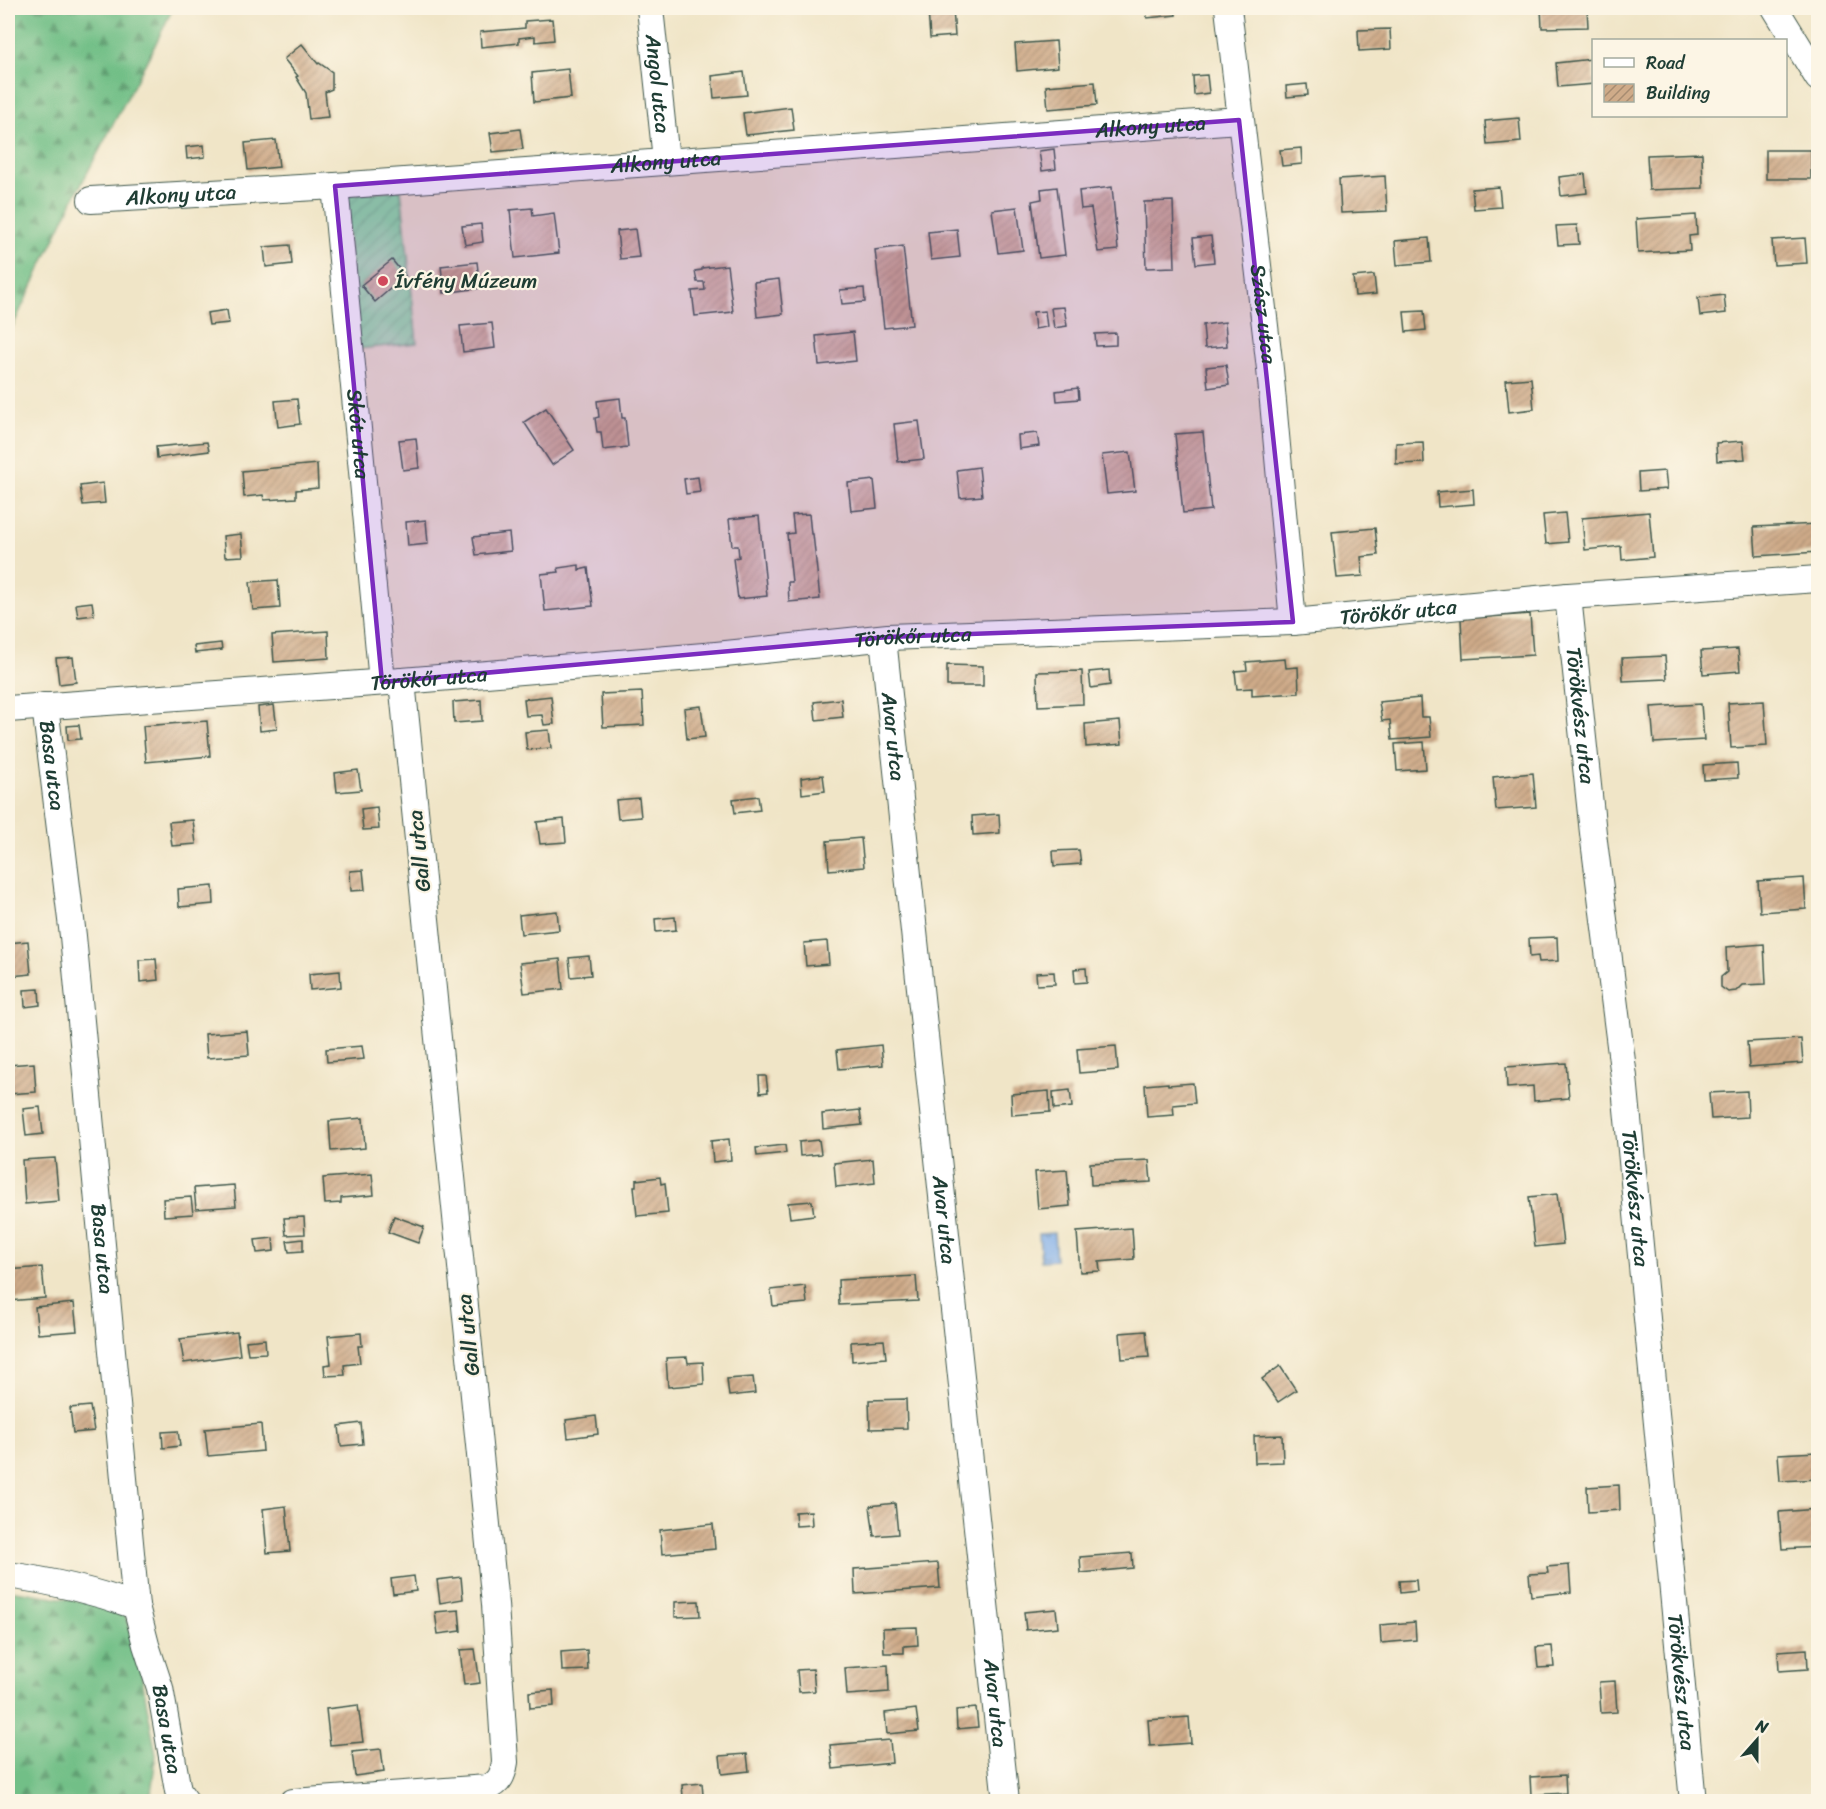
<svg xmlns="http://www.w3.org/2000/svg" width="1826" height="1809" font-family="Sriracha,sans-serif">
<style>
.forest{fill:url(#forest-firs);stroke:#487e5e;stroke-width:1.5}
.garden{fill:url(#garden-furrows);stroke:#568f6a;stroke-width:1.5}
.water{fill:url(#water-ripples);stroke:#50768f;stroke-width:1.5}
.building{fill:url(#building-hatch)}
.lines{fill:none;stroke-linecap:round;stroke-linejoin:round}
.minor-casing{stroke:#3e564a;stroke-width:28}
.minor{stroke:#fff;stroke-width:26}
.marked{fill:#7b2cbf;fill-opacity:0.2;stroke:#7b2cbf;stroke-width:4.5;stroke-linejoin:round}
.poi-dot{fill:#d1495b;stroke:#fcf5e5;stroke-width:2}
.labels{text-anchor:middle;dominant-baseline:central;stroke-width:4.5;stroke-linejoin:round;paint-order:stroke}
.street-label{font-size:21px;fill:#1f3d34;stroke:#fcf5e5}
.poi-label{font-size:21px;fill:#1f3d34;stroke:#fcf5e5;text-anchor:start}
</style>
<defs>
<pattern id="forest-firs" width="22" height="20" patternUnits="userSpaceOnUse" patternTransform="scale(1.5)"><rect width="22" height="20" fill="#72bf87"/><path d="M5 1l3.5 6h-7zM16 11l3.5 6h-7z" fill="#5d9c6f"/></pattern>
<pattern id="garden-furrows" width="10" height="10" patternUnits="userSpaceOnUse" patternTransform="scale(1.5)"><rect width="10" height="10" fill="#8ee1a1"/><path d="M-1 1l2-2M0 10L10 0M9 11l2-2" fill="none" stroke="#7ac28b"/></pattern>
<pattern id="water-ripples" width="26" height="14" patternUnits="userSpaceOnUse" patternTransform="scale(1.5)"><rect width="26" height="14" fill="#80aeea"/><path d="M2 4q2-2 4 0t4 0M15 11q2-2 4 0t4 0" fill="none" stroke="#688fbe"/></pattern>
<pattern id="building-hatch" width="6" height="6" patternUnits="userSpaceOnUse" patternTransform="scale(1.5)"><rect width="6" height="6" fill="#cfab89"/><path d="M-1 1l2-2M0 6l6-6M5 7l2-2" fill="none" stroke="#a78c71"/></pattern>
</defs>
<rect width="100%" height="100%" fill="#fcf5e5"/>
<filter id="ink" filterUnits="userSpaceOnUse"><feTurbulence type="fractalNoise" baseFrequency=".0167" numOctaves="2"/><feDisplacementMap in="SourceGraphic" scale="12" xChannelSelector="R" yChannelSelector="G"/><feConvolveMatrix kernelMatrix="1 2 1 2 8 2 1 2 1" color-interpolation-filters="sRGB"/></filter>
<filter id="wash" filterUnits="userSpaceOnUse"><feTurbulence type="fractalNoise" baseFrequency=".008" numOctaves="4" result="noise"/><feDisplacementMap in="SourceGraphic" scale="24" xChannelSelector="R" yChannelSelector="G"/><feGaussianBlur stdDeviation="1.35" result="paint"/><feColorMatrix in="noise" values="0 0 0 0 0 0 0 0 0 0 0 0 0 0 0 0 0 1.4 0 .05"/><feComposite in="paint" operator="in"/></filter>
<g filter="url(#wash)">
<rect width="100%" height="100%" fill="#f0e5c7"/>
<!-- forest -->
<g class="forest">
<polygon points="8,8 173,8 154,47 74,198 8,336"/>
<polygon points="8,1590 87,1602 125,1615 138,1656 156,1755 150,1801 8,1801"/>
</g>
<!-- garden -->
<polygon class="garden" points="401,190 417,343 358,349 345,202 350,194"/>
<!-- water -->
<polygon class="water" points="1054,1233 1056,1260 1041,1261 1039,1234"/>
<g id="blocks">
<!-- building -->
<g class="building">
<polygon points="1146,8 1175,8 1176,15 1147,18"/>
<polygon points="1541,8 1587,8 1588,27 1542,28"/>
<polygon points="953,9 955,36 930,38 928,10"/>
<polygon points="552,19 554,40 535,42 535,36 519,38 519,43 481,47 480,32 525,28 525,21"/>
<polygon points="1390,29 1391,49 1359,51 1358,30"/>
<polygon points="1056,41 1058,67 1017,71 1015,44"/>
<polygon points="302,44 318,64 319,63 332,72 332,89 325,92 328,117 309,119 306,93 296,77 298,76 284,59"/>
<polygon points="1592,59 1594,84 1558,87 1556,63"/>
<polygon points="568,69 571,98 534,102 532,73"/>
<polygon points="744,72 747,95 714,98 712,76"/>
<polygon points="1207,75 1209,93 1194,95 1193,76"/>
<polygon points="1095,82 1097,105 1048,109 1046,86"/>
<polygon points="1307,84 1308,95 1287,97 1286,86"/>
<polygon points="791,107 794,130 746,135 743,113"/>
<polygon points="1519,118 1521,142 1487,145 1485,121"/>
<polygon points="520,129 523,149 493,152 490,133"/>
<polygon points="276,140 279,167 248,170 245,143"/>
<polygon points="204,145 205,157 187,159 186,147"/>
<polygon points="1301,148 1302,164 1282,166 1280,150"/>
<polygon points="1054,149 1056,169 1042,171 1039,151"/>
<rect x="1766" y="150" width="45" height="29"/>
<polygon points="1702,153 1703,188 1649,190 1647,155"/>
<polygon points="1585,174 1587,193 1561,196 1559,177"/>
<polygon points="1385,176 1387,211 1341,213 1339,179"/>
<polygon points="1057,187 1065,255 1039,258 1032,201 1042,199 1041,189"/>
<polygon points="1112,187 1118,250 1098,252 1091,208 1081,209 1079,191"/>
<polygon points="1499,187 1501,207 1474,209 1472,189"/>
<polygon points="1173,201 1175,267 1146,268 1144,202"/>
<polygon points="1017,207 1023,250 998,253 992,210"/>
<polygon points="532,208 533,216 554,213 559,253 515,258 510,210"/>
<polygon points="1696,215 1697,235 1689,236 1690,250 1638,253 1636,219"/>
<polygon points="481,224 483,242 465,245 462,226"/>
<polygon points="1577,225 1579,244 1558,245 1556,226"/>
<polygon points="635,229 639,257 620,259 617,231"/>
<polygon points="957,229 960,257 931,260 928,232"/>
<polygon points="1211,236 1214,262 1196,264 1193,238"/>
<polygon points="1429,238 1431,262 1397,265 1395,241"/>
<polygon points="1805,238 1807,263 1774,265 1772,240"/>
<polygon points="290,245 292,264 266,267 264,247"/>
<polygon points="903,246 912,325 884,328 875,250"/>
<polygon points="392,260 405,276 375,302 361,285"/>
<polygon points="477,262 480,288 444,293 441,266"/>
<polygon points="727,265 733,312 695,316 692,291 705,290 704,282 697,282 695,271 702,270 702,268"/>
<polygon points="1374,275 1376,294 1355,296 1353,277"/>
<polygon points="779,279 783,314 757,317 754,282"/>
<polygon points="864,288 865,302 842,304 840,290"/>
<polygon points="1724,295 1726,313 1700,316 1698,298"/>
<polygon points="1064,307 1067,326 1054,328 1051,308"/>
<polygon points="227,310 229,323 209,325 207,313"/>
<polygon points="1045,311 1047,327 1035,329 1033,312"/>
<polygon points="1424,311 1426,330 1406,332 1404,312"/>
<polygon points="1225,322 1227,346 1205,348 1203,325"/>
<polygon points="492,323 495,348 463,352 460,326"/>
<polygon points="853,332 856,361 819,365 816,336"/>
<polygon points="1116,333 1116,345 1096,346 1095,334"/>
<polygon points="1226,365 1229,385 1208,388 1206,367"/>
<polygon points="1531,378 1534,409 1509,412 1506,380"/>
<polygon points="1078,388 1079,399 1057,401 1056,391"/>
<polygon points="620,398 622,418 625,418 628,447 603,450 601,432 597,432 595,418 599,417 597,401"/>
<polygon points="297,399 300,424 278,427 275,401"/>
<polygon points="546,408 574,450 552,465 524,422"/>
<polygon points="919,421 924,459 898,462 894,424"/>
<polygon points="1203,432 1211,510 1183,513 1175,434"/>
<polygon points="1037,433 1039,446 1019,449 1018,435"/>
<polygon points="416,438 419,468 403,470 399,440"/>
<polygon points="1743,441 1745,459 1717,461 1716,443"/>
<polygon points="207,442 209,451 157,458 156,447"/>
<polygon points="1423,442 1424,463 1396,464 1396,443"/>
<polygon points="1130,452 1135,491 1107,494 1102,455"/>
<polygon points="317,464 318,488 296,490 296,498 264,500 263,495 244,497 242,471"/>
<polygon points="979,467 982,496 960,498 957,470"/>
<polygon points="1665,471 1667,489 1639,491 1638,473"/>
<polygon points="698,477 700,492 686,494 684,479"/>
<polygon points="874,480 877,508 851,511 848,483"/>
<polygon points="103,483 105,503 83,505 80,486"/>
<polygon points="1473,489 1474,504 1438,507 1437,492"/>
<polygon points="1649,512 1653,557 1622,560 1621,546 1585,550 1582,518"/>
<polygon points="1565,513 1568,542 1546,544 1543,515"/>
<polygon points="809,514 811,534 813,534 820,599 789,602 788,582 792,582 787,534 794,533 792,515"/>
<polygon points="759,516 767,596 738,599 733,558 739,557 738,546 732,546 729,519"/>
<polygon points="426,520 428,544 408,546 406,522"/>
<polygon points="1818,524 1818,552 1756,556 1754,527"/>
<polygon points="1375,528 1378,555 1361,557 1363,576 1337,578 1332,532"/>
<polygon points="509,533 511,551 476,555 473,537"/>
<polygon points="241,534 243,556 225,557 223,536"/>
<polygon points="579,565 579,570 588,568 593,606 545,611 541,574 559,572 558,568"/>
<polygon points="278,580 280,608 253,610 250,582"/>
<polygon points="92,602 94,615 78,617 76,604"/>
<polygon points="1530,614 1533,655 1463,659 1461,619"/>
<polygon points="328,631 329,658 274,662 272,635"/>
<polygon points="221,643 222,650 195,653 194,646"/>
<polygon points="1738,649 1740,671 1703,674 1701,651"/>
<polygon points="1665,656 1667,679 1623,681 1622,658"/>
<polygon points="73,657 76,682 59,684 56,658"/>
<polygon points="1285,659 1286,668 1298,667 1299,693 1252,696 1252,688 1237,689 1235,671 1247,670 1246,662"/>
<polygon points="947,665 983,666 983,686 947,686"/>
<polygon points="1109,670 1110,685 1091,688 1089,672"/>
<polygon points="1082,671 1083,704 1038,706 1037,672"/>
<polygon points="642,692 644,725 603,727 601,694"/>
<polygon points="551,696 554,724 544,725 542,715 526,716 524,699"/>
<polygon points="1420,698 1421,717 1429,717 1431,737 1392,740 1390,720 1382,721 1379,702"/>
<polygon points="841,699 843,717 816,720 814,702"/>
<polygon points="481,700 482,721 454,723 453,702"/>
<polygon points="1764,701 1767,746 1731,748 1728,703"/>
<polygon points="1701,704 1704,740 1654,743 1651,707"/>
<polygon points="274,705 277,729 260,731 258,707"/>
<polygon points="701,706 705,737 687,739 684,708"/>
<polygon points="207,721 210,756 146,762 143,726"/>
<polygon points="1120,721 1122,744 1086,747 1085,724"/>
<polygon points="79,725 81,739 68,740 67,726"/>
<polygon points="549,730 551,748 527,750 525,732"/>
<polygon points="1424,742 1426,769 1397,771 1395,744"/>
<polygon points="1737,763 1738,778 1704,780 1703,765"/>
<polygon points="358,770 361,790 337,792 335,773"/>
<polygon points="1533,773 1536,807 1496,810 1493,777"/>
<polygon points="823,775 825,791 802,794 801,778"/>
<polygon points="758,796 760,810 735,813 733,799"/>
<polygon points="639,798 641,817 618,819 616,800"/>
<polygon points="377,807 379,829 363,830 361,809"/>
<polygon points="999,814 1000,833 973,835 972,816"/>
<polygon points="564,819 566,842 540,844 537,822"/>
<polygon points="193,820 196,844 172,846 169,822"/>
<polygon points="861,838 864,867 829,870 827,841"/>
<polygon points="1079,850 1081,864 1054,866 1053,851"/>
<polygon points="363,870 365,890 351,891 350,871"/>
<polygon points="1804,878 1806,909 1760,912 1758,881"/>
<polygon points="213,886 214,904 179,907 178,889"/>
<polygon points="557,911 559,930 521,934 519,915"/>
<polygon points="675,917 676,930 656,932 655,919"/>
<polygon points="1557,937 1558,961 1539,962 1538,956 1530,957 1529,938"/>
<polygon points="28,941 31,974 11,976 8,943"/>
<polygon points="827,941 829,964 806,966 804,943"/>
<polygon points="1764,944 1766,984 1742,985 1736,991 1728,992 1721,987 1721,977 1727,972 1726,947"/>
<polygon points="589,956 591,975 571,977 569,958"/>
<polygon points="156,959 158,980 140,982 139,960"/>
<polygon points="560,959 563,989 524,993 520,963"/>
<polygon points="1086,968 1087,982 1075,983 1074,969"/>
<polygon points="340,971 341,987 310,990 309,974"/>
<polygon points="1054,972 1055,984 1037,985 1036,973"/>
<polygon points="39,989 40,1005 25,1007 24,990"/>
<polygon points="247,1031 249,1055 207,1058 205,1034"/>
<polygon points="1801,1039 1803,1063 1749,1067 1747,1042"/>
<polygon points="881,1045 883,1065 839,1069 837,1050"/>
<polygon points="362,1046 364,1059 327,1062 326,1049"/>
<polygon points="1116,1046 1118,1070 1079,1073 1077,1049"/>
<polygon points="34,1063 36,1092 8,1094 8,1065"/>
<polygon points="1566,1063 1569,1098 1534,1101 1533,1086 1507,1088 1506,1067"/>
<polygon points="759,1076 766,1076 768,1092 760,1093"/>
<polygon points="1168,1083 1168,1085 1193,1083 1195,1103 1173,1105 1174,1115 1147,1117 1145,1085"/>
<polygon points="1070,1090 1072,1107 1054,1109 1053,1092"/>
<polygon points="1049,1091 1050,1112 1012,1115 1011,1094"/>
<polygon points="1747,1091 1748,1117 1711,1119 1709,1093"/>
<polygon points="40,1107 43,1134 26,1136 23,1109"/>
<polygon points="860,1110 862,1125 823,1129 822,1114"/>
<polygon points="363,1118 365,1148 331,1151 329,1121"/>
<polygon points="729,1139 731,1160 713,1162 711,1141"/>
<polygon points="819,1140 821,1154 800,1156 799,1142"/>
<polygon points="785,1145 786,1153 757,1156 756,1148"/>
<polygon points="55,1158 59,1201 25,1204 22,1160"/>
<polygon points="873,1159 875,1183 836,1187 834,1163"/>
<polygon points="1149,1160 1151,1182 1091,1185 1090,1163"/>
<polygon points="1067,1170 1070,1206 1038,1209 1035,1172"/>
<polygon points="372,1174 374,1195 341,1198 341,1203 325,1204 323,1178"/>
<polygon points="660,1177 661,1184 665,1183 668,1213 637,1216 634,1186 636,1186 636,1180"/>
<polygon points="234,1185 236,1206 196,1209 194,1188"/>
<polygon points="1557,1194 1563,1244 1535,1247 1529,1197"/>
<polygon points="191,1197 193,1214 164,1216 163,1199"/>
<polygon points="812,1201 814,1215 790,1218 788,1203"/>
<polygon points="394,1216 424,1227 418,1243 388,1232"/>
<polygon points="304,1217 305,1234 286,1235 284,1218"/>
<polygon points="1132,1228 1134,1259 1099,1262 1100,1271 1080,1272 1077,1232"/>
<polygon points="273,1238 274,1251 257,1253 255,1240"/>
<polygon points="303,1239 303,1251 289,1252 287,1241"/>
<polygon points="42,1267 45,1298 8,1301 8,1270"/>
<polygon points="916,1276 918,1301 839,1305 838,1280"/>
<polygon points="805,1286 807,1303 773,1306 771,1290"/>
<polygon points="74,1303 77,1331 38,1334 35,1307"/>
<polygon points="1146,1331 1149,1357 1122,1359 1120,1333"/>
<polygon points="237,1332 240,1355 184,1363 180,1339"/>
<polygon points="361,1333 362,1346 358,1346 360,1363 344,1365 345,1375 325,1376 324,1365 331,1364 328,1336"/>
<polygon points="265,1339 266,1353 248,1354 246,1341"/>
<polygon points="884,1340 886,1358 852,1361 851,1342"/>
<polygon points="687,1357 688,1363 703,1362 704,1384 668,1387 666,1358"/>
<polygon points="1280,1366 1296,1390 1278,1402 1262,1379"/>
<polygon points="753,1377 755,1393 729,1396 727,1379"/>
<polygon points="906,1399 907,1428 870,1429 869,1400"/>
<polygon points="90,1406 94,1431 73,1433 70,1408"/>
<polygon points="596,1416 598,1434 568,1438 566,1420"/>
<polygon points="361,1423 363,1444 341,1446 339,1426"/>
<polygon points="261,1424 263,1451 208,1456 205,1429"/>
<polygon points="178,1431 180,1446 163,1448 162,1432"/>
<polygon points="1282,1435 1283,1462 1255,1463 1254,1436"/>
<polygon points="1817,1452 1818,1479 1780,1481 1778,1454"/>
<polygon points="1619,1485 1620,1510 1588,1512 1587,1487"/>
<polygon points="895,1503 898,1534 874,1536 870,1506"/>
<polygon points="286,1506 290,1551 267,1553 263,1509"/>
<polygon points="1818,1509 1818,1547 1782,1549 1779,1512"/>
<polygon points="811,1511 812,1525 796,1526 795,1512"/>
<polygon points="713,1524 715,1549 662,1554 660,1530"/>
<polygon points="1132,1553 1133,1568 1081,1573 1080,1557"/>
<polygon points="938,1563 940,1588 855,1594 854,1569"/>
<polygon points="1569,1565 1571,1592 1531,1596 1529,1574 1548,1573 1547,1567"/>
<polygon points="414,1576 416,1591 393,1594 391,1579"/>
<polygon points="461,1577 463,1599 440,1603 437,1580"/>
<polygon points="1416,1580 1417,1591 1400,1593 1399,1581"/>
<polygon points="699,1601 700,1616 675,1617 675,1602"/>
<polygon points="1056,1609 1058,1627 1026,1630 1024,1612"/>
<polygon points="459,1610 461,1631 438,1634 435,1612"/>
<polygon points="1415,1622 1416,1640 1381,1643 1380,1625"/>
<polygon points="917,1627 918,1645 904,1646 904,1653 884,1653 883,1628"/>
<polygon points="1552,1646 1554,1667 1538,1668 1536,1647"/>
<polygon points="475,1649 480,1683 464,1685 460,1650"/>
<polygon points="1807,1649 1808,1669 1779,1671 1778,1651"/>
<polygon points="587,1650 588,1670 562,1671 561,1652"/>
<polygon points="888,1665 889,1692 847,1695 845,1668"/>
<polygon points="813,1669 815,1691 799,1692 797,1670"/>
<polygon points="1615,1681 1617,1712 1601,1713 1599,1682"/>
<polygon points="553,1690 554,1706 530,1708 529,1692"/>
<polygon points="358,1705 363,1742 330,1745 326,1709"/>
<polygon points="976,1708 978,1727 957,1729 956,1710"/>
<polygon points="916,1709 919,1731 887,1734 885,1713"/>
<polygon points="1189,1717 1191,1743 1150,1746 1148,1720"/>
<polygon points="890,1740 892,1763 833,1769 830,1745"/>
<polygon points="381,1749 384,1772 355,1776 352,1752"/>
<polygon points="747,1754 749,1771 722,1774 720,1756"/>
<polygon points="1565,1775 1566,1793 1531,1795 1530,1777"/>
<polygon points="702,1783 703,1795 683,1797 682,1785"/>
</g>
</g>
</g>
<g filter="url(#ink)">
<use href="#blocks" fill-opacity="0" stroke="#3e564a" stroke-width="1.5"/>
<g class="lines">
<!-- minor casing -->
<g class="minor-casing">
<g id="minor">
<path id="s1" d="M650,8l16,152"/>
<path id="s2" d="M1228,8l42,361 23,253"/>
<polyline points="1775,8 1818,78"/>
<path id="s3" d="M335,186l47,496"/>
<path id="s4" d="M91,200l244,-14 904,-66"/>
<path id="s5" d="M1568,596l25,237 31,244 69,725"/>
<path id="s6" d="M883,638l123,1164"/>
<path id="s7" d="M45,706l28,230 63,670 10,39 14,43 18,103 8,11"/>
<path id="s8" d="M8,709l394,-28 314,-26 172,-18 405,-15 275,-26 250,-17"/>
<path d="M8,1575c44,6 86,16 128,31"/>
<path d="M293,1802l194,-14c13,-5 16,-13 18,-26l-10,-158 -93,-923"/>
</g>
</g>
<!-- minor -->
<use href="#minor" class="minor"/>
</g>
</g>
<!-- marked area -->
<path class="marked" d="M1239,120l54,502 -405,15 -506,45 -47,-496z"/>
<!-- markers -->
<circle class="poi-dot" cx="383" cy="281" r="6"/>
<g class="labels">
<!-- street labels -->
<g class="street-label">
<text stroke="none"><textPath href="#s1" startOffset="76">Angol utca</textPath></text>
<text stroke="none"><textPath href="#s4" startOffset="1062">Alkony utca</textPath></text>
<text stroke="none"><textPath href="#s4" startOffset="576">Alkony utca</textPath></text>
<text stroke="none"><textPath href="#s4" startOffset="90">Alkony utca</textPath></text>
<text stroke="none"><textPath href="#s2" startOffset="308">Szász utca</textPath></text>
<text stroke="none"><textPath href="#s3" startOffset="249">Skót utca</textPath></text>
<text stroke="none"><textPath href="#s8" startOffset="1394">Törökőr utca</textPath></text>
<text stroke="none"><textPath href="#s8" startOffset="908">Törökőr utca</textPath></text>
<text stroke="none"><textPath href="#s8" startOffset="422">Törökőr utca</textPath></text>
<text stroke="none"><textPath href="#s5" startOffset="120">Törökvész utca</textPath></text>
<text stroke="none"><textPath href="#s6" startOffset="99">Avar utca</textPath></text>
<text stroke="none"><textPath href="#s7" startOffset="60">Basa utca</textPath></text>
<text transform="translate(419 851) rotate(-96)">Gall utca</text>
<text stroke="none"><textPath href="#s5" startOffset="606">Törökvész utca</textPath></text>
<text stroke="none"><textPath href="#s6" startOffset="585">Avar utca</textPath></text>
<text stroke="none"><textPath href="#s7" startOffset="546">Basa utca</textPath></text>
<text transform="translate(468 1335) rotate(-96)">Gall utca</text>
<text stroke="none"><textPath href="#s5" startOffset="1092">Törökvész utca</textPath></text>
<text stroke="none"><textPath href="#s6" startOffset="1071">Avar utca</textPath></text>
<text stroke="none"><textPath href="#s7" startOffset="1032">Basa utca</textPath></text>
</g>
<!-- poi labels -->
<g class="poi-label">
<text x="395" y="281">Ívfény Múzeum</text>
</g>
</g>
<!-- margin -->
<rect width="1826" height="1809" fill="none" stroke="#fcf5e5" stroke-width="30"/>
<!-- legend -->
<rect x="1592" y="39" width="195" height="78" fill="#fcf5e5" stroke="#a4ab9e" stroke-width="1.5"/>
<rect x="1604" y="58" width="30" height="9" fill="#ffffff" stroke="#a4ab9e" stroke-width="1.5"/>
<text x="1646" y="69" font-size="18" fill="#1f3d34">Road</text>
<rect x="1604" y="84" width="30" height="18" fill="url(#building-hatch)" stroke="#a4ab9e" stroke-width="1.5"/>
<text x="1646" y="99" font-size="18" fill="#1f3d34">Building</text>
<!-- north arrow -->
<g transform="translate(1757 1740) rotate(21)" stroke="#fcf5e5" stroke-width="4.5" paint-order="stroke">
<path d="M0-4.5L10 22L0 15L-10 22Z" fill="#1f3d34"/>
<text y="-9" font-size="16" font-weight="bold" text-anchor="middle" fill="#1f3d34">N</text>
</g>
</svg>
